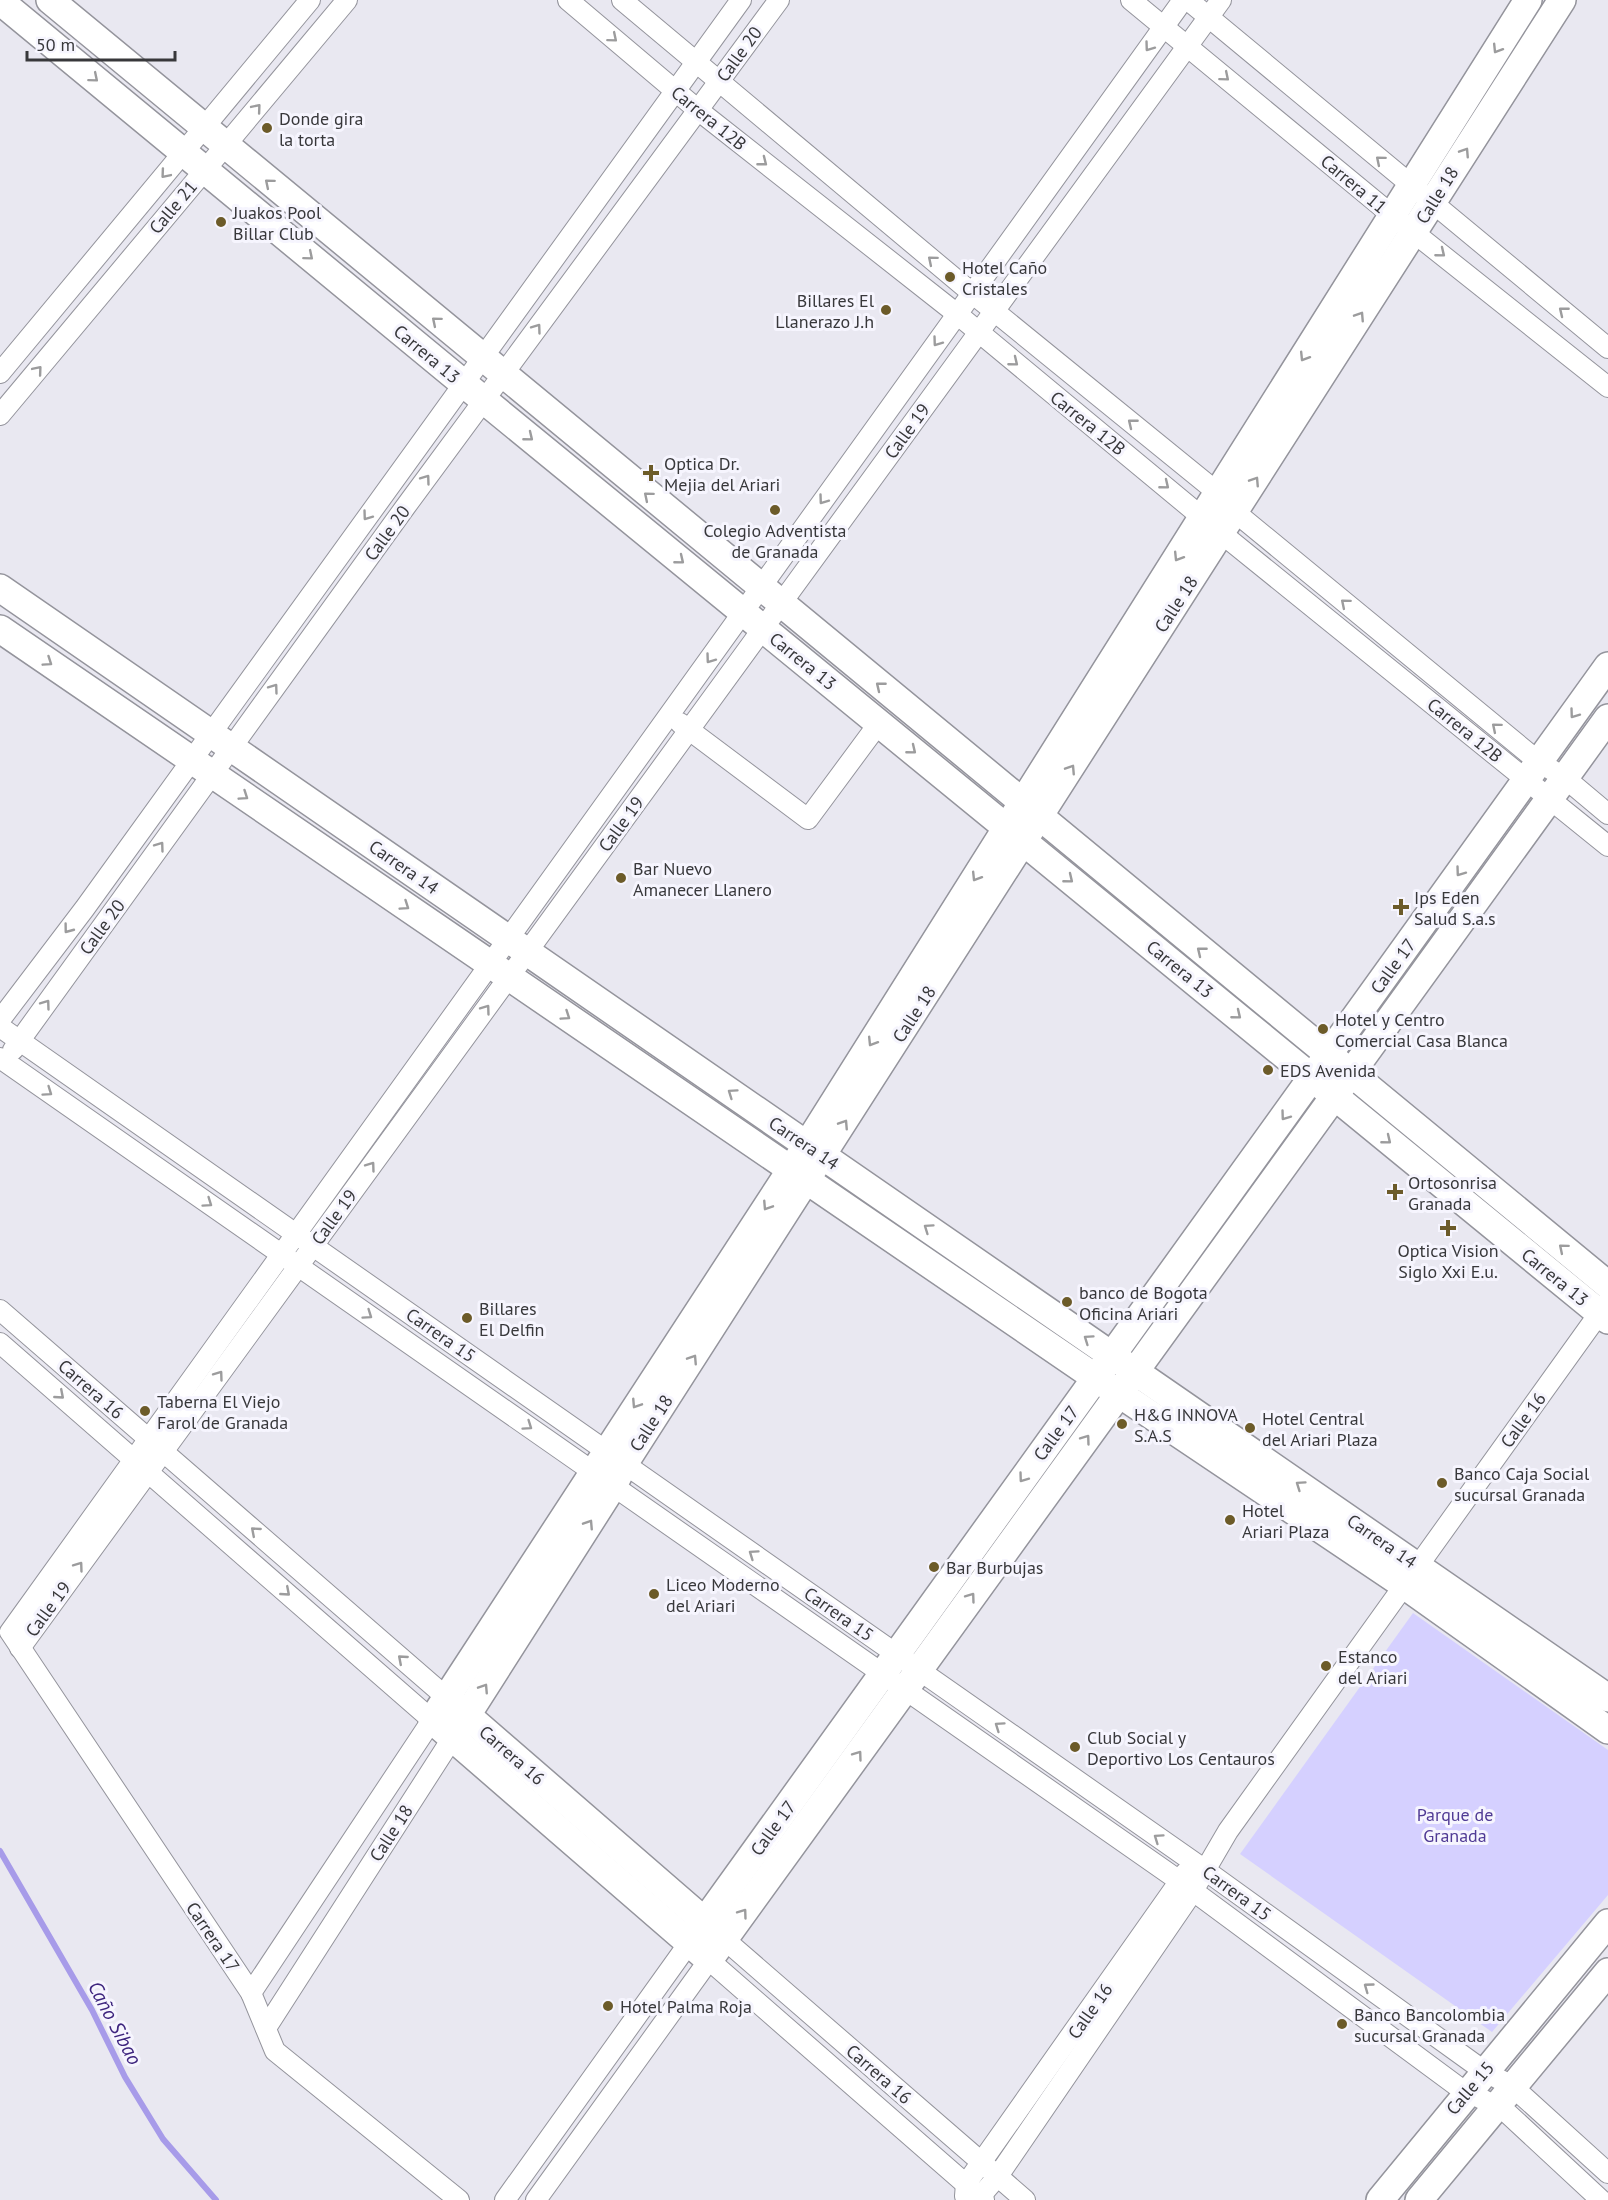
<svg xmlns="http://www.w3.org/2000/svg" width="1608" height="2200" font-family="'PT Sans',sans-serif">
<style>
.green{fill:#d5d0ff}
.lines{fill:none;stroke-linecap:round;stroke-linejoin:round}
.stream{stroke:#a79be9;stroke-width:6}
.street-casing{stroke:#94949c;stroke-width:22}
.secondary-casing{stroke:#94949c;stroke-width:30}
.street{stroke:#fff;stroke-width:20}
.secondary{stroke:#fff;stroke-width:27}
.oneway{stroke:#9c9c9d}
.poi-dot{fill:#6c5b29;stroke:#f6f5fe;stroke-width:2}
.labels{text-anchor:middle;dominant-baseline:central;stroke-width:6;stroke-linejoin:round;paint-order:stroke}
.street-label{font-size:18px;fill:#38383b;stroke:#f6f5fe}
.poi-label{font-size:18px;fill:#38383b;stroke:#f6f5fe;text-anchor:start}
.park-label{font-size:18px;fill:#503b95;stroke:#f6f5fe}
.water-label{font-size:20px;font-style:italic;fill:#3e257e;stroke:#f6f5fe}
</style>
<rect width="100%" height="100%" fill="#e9e8f1"/>
<!-- green -->
<polygon class="green" points="1413,1613 1608,1750 1608,1895 1492,2032 1240,1854"/>
<g class="lines">
<!-- stream -->
<polyline class="stream" points="0,1851 92,2010 125,2077 163,2139 216,2200"/>
<!-- street casing -->
<g class="street-casing">
<g id="street">
<polyline points="568,0 698,110 957,314 1221,533 1608,846"/>
<polyline points="622,0 972,293 1218,493 1235,512 1539,762 1565,778 1608,814"/>
<polyline points="1131,0 1393,216 1608,387"/>
<polyline points="1188,0 1608,348"/>
<polyline points="0,373 310,0"/>
<polyline points="0,415 347,0"/>
<polyline points="680,723 808,819 879,723"/>
<polyline points="0,1020 85,908 741,0"/>
<polyline points="0,1027 1205,1870 1484,2071 1512,2086 1608,2173"/>
<polyline points="13,1050 406,506 779,0"/>
<polyline points="0,1058 1181,1882 1457,2086 1505,2111 1601,2200"/>
<polyline points="0,1310 446,1697"/>
<polyline points="0,1343 432,1720 251,1993"/>
<polyline points="20,1648 1221,0"/>
<polyline points="724,1939 1025,2200"/>
<polyline points="266,2028 453,1737"/>
<polyline points="965,2196 966,2184 1186,1872"/>
<polyline points="459,2200 275,2051 251,1993 10,1632 1183,0"/>
<polyline points="505,2200 689,1943"/>
<polyline points="536,2200 709,1960 984,2200"/>
<polyline points="977,2200 998,2176 1193,1891 1228,1831 1608,1301"/>
</g>
</g>
<!-- secondary casing -->
<g class="secondary-casing">
<g id="secondary">
<polyline points="50,0 1608,1285"/>
<polyline points="1528,0 807,1145 432,1720 709,1960 1608,718"/>
<polyline points="0,1 463,383 1608,1320"/>
<polyline points="0,588 1608,1698"/>
<polyline points="0,629 1096,1378 1404,1585 1608,1730"/>
<polyline points="454,1704 717,1932"/>
<polyline points="453,1737 613,1486 624,1464 1562,0"/>
<polyline points="689,1943 1608,666"/>
<polyline points="1380,2200 1608,1923"/>
<polyline points="1419,2200 1608,1972"/>
</g>
</g>
<!-- street -->
<use href="#street" class="street"/>
<!-- secondary -->
<use href="#secondary" class="secondary"/>
</g>
<!-- one-way arrows -->
<defs><path id="oneway-chevron" d="M-2-3.5L2.5 0L-2 3.5" fill="none" stroke-width="1.6" stroke-linecap="round" stroke-linejoin="round" transform="scale(1.5)"/></defs>
<g class="oneway">
<use href="#oneway-chevron" transform="translate(613 38) rotate(40)"/>
<use href="#oneway-chevron" transform="translate(1149 47) rotate(126)"/>
<use href="#oneway-chevron" transform="translate(1497 49) rotate(122)"/>
<use href="#oneway-chevron" transform="translate(1225 77) rotate(40)"/>
<use href="#oneway-chevron" transform="translate(94 78) rotate(40)"/>
<use href="#oneway-chevron" transform="translate(257 108) rotate(-50)"/>
<use href="#oneway-chevron" transform="translate(1465 152) rotate(-57)"/>
<use href="#oneway-chevron" transform="translate(1380 160) rotate(-140)"/>
<use href="#oneway-chevron" transform="translate(763 162) rotate(38)"/>
<use href="#oneway-chevron" transform="translate(165 174) rotate(130)"/>
<use href="#oneway-chevron" transform="translate(269 183) rotate(-140)"/>
<use href="#oneway-chevron" transform="translate(1441 253) rotate(39)"/>
<use href="#oneway-chevron" transform="translate(309 256) rotate(40)"/>
<use href="#oneway-chevron" transform="translate(932 260) rotate(-140)"/>
<use href="#oneway-chevron" transform="translate(1563 311) rotate(-141)"/>
<use href="#oneway-chevron" transform="translate(1360 316) rotate(-57)"/>
<use href="#oneway-chevron" transform="translate(436 321) rotate(-140)"/>
<use href="#oneway-chevron" transform="translate(537 328) rotate(-54)"/>
<use href="#oneway-chevron" transform="translate(937 342) rotate(126)"/>
<use href="#oneway-chevron" transform="translate(1304 357) rotate(122)"/>
<use href="#oneway-chevron" transform="translate(1014 362) rotate(39)"/>
<use href="#oneway-chevron" transform="translate(38 370) rotate(-50)"/>
<use href="#oneway-chevron" transform="translate(1132 423) rotate(-141)"/>
<use href="#oneway-chevron" transform="translate(529 437) rotate(39)"/>
<use href="#oneway-chevron" transform="translate(426 479) rotate(-54)"/>
<use href="#oneway-chevron" transform="translate(1255 481) rotate(-57)"/>
<use href="#oneway-chevron" transform="translate(1165 485) rotate(39)"/>
<use href="#oneway-chevron" transform="translate(648 496) rotate(-140)"/>
<use href="#oneway-chevron" transform="translate(823 500) rotate(126)"/>
<use href="#oneway-chevron" transform="translate(367 516) rotate(126)"/>
<use href="#oneway-chevron" transform="translate(1178 557) rotate(122)"/>
<use href="#oneway-chevron" transform="translate(680 560) rotate(39)"/>
<use href="#oneway-chevron" transform="translate(1345 603) rotate(-140)"/>
<use href="#oneway-chevron" transform="translate(710 659) rotate(126)"/>
<use href="#oneway-chevron" transform="translate(48 662) rotate(34)"/>
<use href="#oneway-chevron" transform="translate(880 686) rotate(-141)"/>
<use href="#oneway-chevron" transform="translate(274 688) rotate(-54)"/>
<use href="#oneway-chevron" transform="translate(1574 714) rotate(126)"/>
<use href="#oneway-chevron" transform="translate(1496 727) rotate(-140)"/>
<use href="#oneway-chevron" transform="translate(912 750) rotate(39)"/>
<use href="#oneway-chevron" transform="translate(1071 769) rotate(-57)"/>
<use href="#oneway-chevron" transform="translate(244 796) rotate(34)"/>
<use href="#oneway-chevron" transform="translate(160 846) rotate(-54)"/>
<use href="#oneway-chevron" transform="translate(1460 872) rotate(126)"/>
<use href="#oneway-chevron" transform="translate(976 877) rotate(122)"/>
<use href="#oneway-chevron" transform="translate(1069 879) rotate(39)"/>
<use href="#oneway-chevron" transform="translate(405 906) rotate(34)"/>
<use href="#oneway-chevron" transform="translate(68 929) rotate(127)"/>
<use href="#oneway-chevron" transform="translate(1201 951) rotate(-141)"/>
<use href="#oneway-chevron" transform="translate(46 1004) rotate(-54)"/>
<use href="#oneway-chevron" transform="translate(486 1009) rotate(-54)"/>
<use href="#oneway-chevron" transform="translate(1237 1015) rotate(39)"/>
<use href="#oneway-chevron" transform="translate(566 1016) rotate(34)"/>
<use href="#oneway-chevron" transform="translate(872 1042) rotate(122)"/>
<use href="#oneway-chevron" transform="translate(48 1092) rotate(35)"/>
<use href="#oneway-chevron" transform="translate(732 1093) rotate(-145)"/>
<use href="#oneway-chevron" transform="translate(1285 1116) rotate(126)"/>
<use href="#oneway-chevron" transform="translate(844 1124) rotate(-57)"/>
<use href="#oneway-chevron" transform="translate(1387 1140) rotate(39)"/>
<use href="#oneway-chevron" transform="translate(371 1166) rotate(-54)"/>
<use href="#oneway-chevron" transform="translate(208 1203) rotate(35)"/>
<use href="#oneway-chevron" transform="translate(767 1206) rotate(123)"/>
<use href="#oneway-chevron" transform="translate(928 1228) rotate(-145)"/>
<use href="#oneway-chevron" transform="translate(1563 1248) rotate(-140)"/>
<use href="#oneway-chevron" transform="translate(368 1315) rotate(35)"/>
<use href="#oneway-chevron" transform="translate(1088 1339) rotate(-145)"/>
<use href="#oneway-chevron" transform="translate(693 1359) rotate(-57)"/>
<use href="#oneway-chevron" transform="translate(219 1375) rotate(-54)"/>
<use href="#oneway-chevron" transform="translate(60 1395) rotate(41)"/>
<use href="#oneway-chevron" transform="translate(636 1404) rotate(123)"/>
<use href="#oneway-chevron" transform="translate(528 1426) rotate(35)"/>
<use href="#oneway-chevron" transform="translate(1086 1439) rotate(-54)"/>
<use href="#oneway-chevron" transform="translate(1023 1478) rotate(126)"/>
<use href="#oneway-chevron" transform="translate(1300 1485) rotate(-145)"/>
<use href="#oneway-chevron" transform="translate(589 1524) rotate(-57)"/>
<use href="#oneway-chevron" transform="translate(255 1531) rotate(-139)"/>
<use href="#oneway-chevron" transform="translate(753 1554) rotate(-145)"/>
<use href="#oneway-chevron" transform="translate(79 1566) rotate(-54)"/>
<use href="#oneway-chevron" transform="translate(286 1592) rotate(41)"/>
<use href="#oneway-chevron" transform="translate(971 1597) rotate(-54)"/>
<use href="#oneway-chevron" transform="translate(402 1659) rotate(-139)"/>
<use href="#oneway-chevron" transform="translate(484 1688) rotate(-57)"/>
<use href="#oneway-chevron" transform="translate(999 1726) rotate(-145)"/>
<use href="#oneway-chevron" transform="translate(858 1755) rotate(-54)"/>
<use href="#oneway-chevron" transform="translate(1158 1838) rotate(-145)"/>
<use href="#oneway-chevron" transform="translate(743 1913) rotate(-54)"/>
<use href="#oneway-chevron" transform="translate(1368 1987) rotate(-144)"/>
</g>
<!-- markers -->
<g class="poi-dot">
<circle cx="267" cy="128" r="6"/>
<circle cx="221" cy="222" r="6"/>
<circle cx="950" cy="277" r="6"/>
<circle cx="886" cy="310" r="6"/>
<path d="M648 464h6v6h6v6h-6v6h-6v-6h-6v-6h6z"/>
<circle cx="775" cy="510" r="6"/>
<circle cx="621" cy="878" r="6"/>
<path d="M1398 898h6v6h6v6h-6v6h-6v-6h-6v-6h6z"/>
<circle cx="1323" cy="1029" r="6"/>
<circle cx="1268" cy="1070" r="6"/>
<path d="M1392 1183h6v6h6v6h-6v6h-6v-6h-6v-6h6z"/>
<path d="M1445 1219h6v6h6v6h-6v6h-6v-6h-6v-6h6z"/>
<circle cx="1067" cy="1302" r="6"/>
<circle cx="467" cy="1318" r="6"/>
<circle cx="145" cy="1411" r="6"/>
<circle cx="1122" cy="1424" r="6"/>
<circle cx="1250" cy="1428" r="6"/>
<circle cx="1442" cy="1483" r="6"/>
<circle cx="1230" cy="1520" r="6"/>
<circle cx="934" cy="1567" r="6"/>
<circle cx="654" cy="1594" r="6"/>
<circle cx="1326" cy="1666" r="6"/>
<circle cx="1075" cy="1747" r="6"/>
<circle cx="608" cy="2006" r="6"/>
<circle cx="1342" cy="2024" r="6"/>
</g>
<g class="labels">
<!-- street labels -->
<g class="street-label">
<text transform="translate(739 54) rotate(-54)">Calle 20</text>
<text transform="translate(709 118) rotate(39)">Carrera 12B</text>
<text transform="translate(1354 184) rotate(40)">Carrera 11</text>
<text transform="translate(1437 195) rotate(-58)">Calle 18</text>
<text transform="translate(173 207) rotate(-50)">Calle 21</text>
<text transform="translate(427 354) rotate(40)">Carrera 13</text>
<text transform="translate(1088 423) rotate(39)">Carrera 12B</text>
<text transform="translate(907 431) rotate(-54)">Calle 19</text>
<text transform="translate(387 533) rotate(-54)">Calle 20</text>
<text transform="translate(1176 604) rotate(-57)">Calle 18</text>
<text transform="translate(803 661) rotate(39)">Carrera 13</text>
<text transform="translate(1465 730) rotate(39)">Carrera 12B</text>
<text transform="translate(621 824) rotate(-54)">Calle 19</text>
<text transform="translate(404 867) rotate(35)">Carrera 14</text>
<text transform="translate(102 927) rotate(-54)">Calle 20</text>
<text transform="translate(1393 966) rotate(-54)">Calle 17</text>
<text transform="translate(1180 969) rotate(39)">Carrera 13</text>
<text transform="translate(914 1014) rotate(-57)">Calle 18</text>
<text transform="translate(804 1143) rotate(34)">Carrera 14</text>
<text transform="translate(334 1217) rotate(-54)">Calle 19</text>
<text transform="translate(1555 1277) rotate(39)">Carrera 13</text>
<text transform="translate(441 1335) rotate(35)">Carrera 15</text>
<text transform="translate(91 1389) rotate(41)">Carrera 16</text>
<text transform="translate(1523 1420) rotate(-54)">Calle 16</text>
<text transform="translate(651 1423) rotate(-57)">Calle 18</text>
<text transform="translate(1056 1433) rotate(-54)">Calle 17</text>
<text transform="translate(1382 1541) rotate(35)">Carrera 14</text>
<text transform="translate(48 1609) rotate(-54)">Calle 19</text>
<text transform="translate(839 1614) rotate(35)">Carrera 15</text>
<text transform="translate(512 1755) rotate(41)">Carrera 16</text>
<text transform="translate(773 1828) rotate(-54)">Calle 17</text>
<text transform="translate(391 1833) rotate(-57)">Calle 18</text>
<text transform="translate(1237 1893) rotate(36)">Carrera 15</text>
<text transform="translate(213 1937) rotate(56)">Carrera 17</text>
<text transform="translate(1090 2011) rotate(-55)">Calle 16</text>
<text transform="translate(879 2074) rotate(41)">Carrera 16</text>
<text transform="translate(1470 2088) rotate(-50)">Calle 15</text>
</g>
<!-- poi labels -->
<g class="poi-label">
<text x="279" y="118">Donde gira<tspan x="279" dy="21">la torta</tspan></text>
<text x="233" y="212">Juakos Pool<tspan x="233" dy="21">Billar Club</tspan></text>
<text x="962" y="267">Hotel Caño<tspan x="962" dy="21">Cristales</tspan></text>
<text x="874" y="300" text-anchor="end">Billares El<tspan x="874" dy="21">Llanerazo J.h</tspan></text>
<text x="664" y="463">Optica Dr.<tspan x="664" dy="21">Mejia del Ariari</tspan></text>
<text x="775" y="530" text-anchor="middle">Colegio Adventista<tspan x="775" dy="21">de Granada</tspan></text>
<text x="633" y="868">Bar Nuevo<tspan x="633" dy="21">Amanecer Llanero</tspan></text>
<text x="1414" y="897">Ips Eden<tspan x="1414" dy="21">Salud S.a.s</tspan></text>
<text x="1335" y="1019">Hotel y Centro<tspan x="1335" dy="21">Comercial Casa Blanca</tspan></text>
<text x="1280" y="1070">EDS Avenida</text>
<text x="1408" y="1182">Ortosonrisa<tspan x="1408" dy="21">Granada</tspan></text>
<text x="1448" y="1250" text-anchor="middle">Optica Vision<tspan x="1448" dy="21">Siglo Xxi E.u.</tspan></text>
<text x="1079" y="1292">banco de Bogota<tspan x="1079" dy="21">Oficina Ariari</tspan></text>
<text x="479" y="1308">Billares<tspan x="479" dy="21">El Delfin</tspan></text>
<text x="157" y="1401">Taberna El Viejo<tspan x="157" dy="21">Farol de Granada</tspan></text>
<text x="1134" y="1414">H&amp;G INNOVA<tspan x="1134" dy="21">S.A.S</tspan></text>
<text x="1262" y="1418">Hotel Central<tspan x="1262" dy="21">del Ariari Plaza</tspan></text>
<text x="1454" y="1473">Banco Caja Social<tspan x="1454" dy="21">sucursal Granada</tspan></text>
<text x="1242" y="1510">Hotel<tspan x="1242" dy="21">Ariari Plaza</tspan></text>
<text x="946" y="1567">Bar Burbujas</text>
<text x="666" y="1584">Liceo Moderno<tspan x="666" dy="21">del Ariari</tspan></text>
<text x="1338" y="1656">Estanco<tspan x="1338" dy="21">del Ariari</tspan></text>
<text x="1087" y="1737">Club Social y<tspan x="1087" dy="21">Deportivo Los Centauros</tspan></text>
<text x="620" y="2006">Hotel Palma Roja</text>
<text x="1354" y="2014">Banco Bancolombia<tspan x="1354" dy="21">sucursal Granada</tspan></text>
</g>
<!-- park labels -->
<g class="park-label">
<text x="1455" y="1814">Parque de<tspan x="1455" dy="21">Granada</tspan></text>
</g>
<!-- water labels -->
<g class="water-label">
<text transform="translate(115 2023) rotate(62)">Caño Sibao</text>
</g>
</g>
<!-- scale -->
<path d="M27 51v9h148v-9" fill="none" stroke="#38383b" stroke-width="3"/>
<text x="36" y="51" font-size="18" fill="#38383b" stroke="#f6f5fe" stroke-width="4.5" paint-order="stroke">50 m</text>
</svg>
